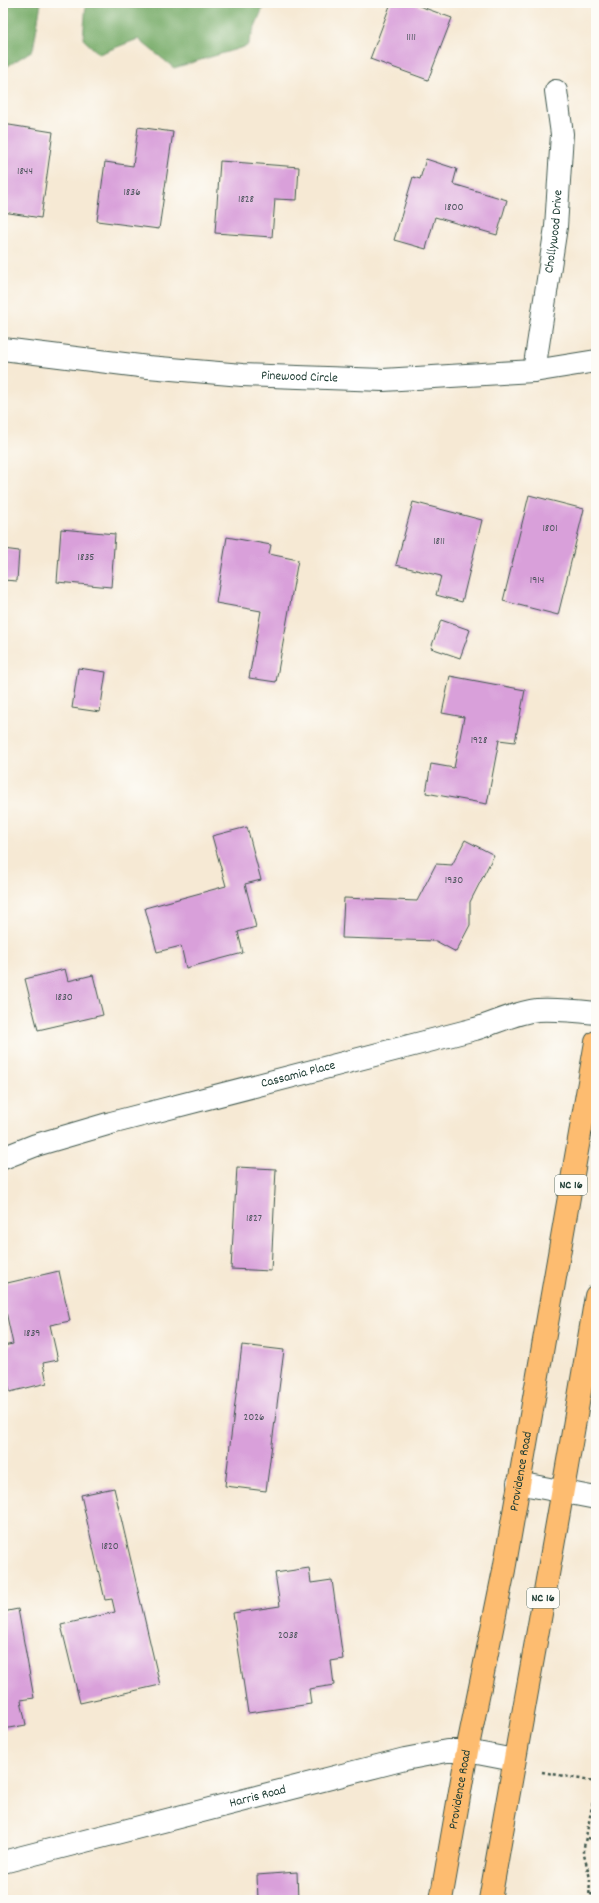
<svg xmlns="http://www.w3.org/2000/svg" width="599" height="1903" font-family="Dekko,sans-serif">
<style>
.forest{fill:#74aa66;stroke:#4a744d}
.building{fill:#d9a0da}
.lines{fill:none;stroke-linecap:round;stroke-linejoin:round}
.street-casing{stroke:#3f574c;stroke-width:24}
.primary-casing{stroke:#3f574c;stroke-width:24}
.path{stroke:#3f574c;stroke-width:2.5;stroke-dasharray:3 3;stroke-linecap:butt}
.street{stroke:#fff;stroke-width:22}
.primary{stroke:#fdbc6f;stroke-width:22}
.labels{text-anchor:middle;dominant-baseline:central;stroke-width:3.5;stroke-linejoin:round;paint-order:stroke}
.number-label{font-size:11px;fill:#4e565e}
.shield{fill:#fdfcf7;stroke:#62766e;stroke-width:1}
.shield-label{font-size:12px;font-weight:bold;fill:#1f3d34}
.street-label{font-size:13px;fill:#1f3d34;stroke:#fdfcf7}
</style>
<rect width="100%" height="100%" fill="#fdfcf7"/>
<filter id="ink" filterUnits="userSpaceOnUse"><feTurbulence type="fractalNoise" baseFrequency=".025" numOctaves="2"/><feDisplacementMap in="SourceGraphic" scale="8" xChannelSelector="R" yChannelSelector="G"/><feConvolveMatrix kernelMatrix="1 2 1 2 8 2 1 2 1" color-interpolation-filters="sRGB"/></filter>
<filter id="wash" filterUnits="userSpaceOnUse"><feTurbulence type="fractalNoise" baseFrequency=".012" numOctaves="4" result="noise"/><feDisplacementMap in="SourceGraphic" scale="16" xChannelSelector="R" yChannelSelector="G"/><feGaussianBlur stdDeviation="0.9" result="paint"/><feColorMatrix in="noise" values="0 0 0 0 0 0 0 0 0 0 0 0 0 0 0 0 0 1.4 0 .05"/><feComposite in="paint" operator="in"/></filter>
<g filter="url(#wash)">
<rect width="100%" height="100%" fill="#f6e9d4"/>
<!-- forest -->
<g class="forest">
<polygon points="3,3 41,3 33,50 3,69"/>
<polygon points="86,3 265,3 247,46 174,68 138,39 99,54 83,39"/>
</g>
<g id="blocks">
<!-- building -->
<g class="building">
<polygon points="391,3 411,3 452,18 428,80 370,59"/>
<polygon points="3,124 53,132 41,218 3,212"/>
<polygon points="138,127 173,132 159,229 97,221 105,162 133,166"/>
<polygon points="426,159 457,169 453,184 507,200 497,235 435,217 426,249 394,240 413,177 420,179"/>
<polygon points="220,161 299,167 297,200 275,199 272,237 215,233"/>
<polygon points="529,495 584,509 558,615 503,601"/>
<polygon points="413,502 482,520 462,602 436,595 441,576 396,565"/>
<polygon points="61,529 115,534 111,587 57,582"/>
<polygon points="227,537 271,545 269,554 298,560 276,682 249,678 261,611 216,603"/>
<polygon points="3,549 19,551 17,581 3,580"/>
<polygon points="441,620 470,630 460,658 431,648"/>
<polygon points="78,668 106,672 100,712 72,708"/>
<polygon points="450,676 525,690 515,742 499,740 487,804 426,793 431,764 454,768 464,717 442,713"/>
<polygon points="247,827 261,880 245,884 256,927 238,932 243,953 186,968 181,946 157,952 145,908 226,886 212,836"/>
<polygon points="465,840 494,855 470,902 470,925 456,952 436,941 342,938 344,898 417,901 436,864 452,865"/>
<polygon points="65,969 68,981 93,975 103,1015 38,1030 25,979"/>
<polygon points="237,1167 276,1169 271,1271 231,1269"/>
<polygon points="59,1271 70,1321 50,1325 58,1360 43,1363 47,1383 10,1392 3,1361 3,1346 13,1344 3,1298 3,1284"/>
<polygon points="242,1345 284,1350 266,1491 225,1486"/>
<polygon points="114,1488 160,1685 80,1703 61,1625 115,1612 112,1599 105,1600 81,1495"/>
<polygon points="309,1568 311,1583 332,1580 343,1659 331,1661 334,1685 309,1689 311,1704 248,1713 233,1613 280,1606 275,1573"/>
<polygon points="18,1609 34,1698 21,1700 26,1725 3,1729 3,1612"/>
<polygon points="297,1872 298,1900 258,1900 257,1875"/>
</g>
</g>
</g>
<g filter="url(#ink)">
<use href="#blocks" fill-opacity="0" stroke="#3f574c" stroke-width="1"/>
<g class="lines">
<!-- street casing -->
<g class="street-casing">
<g id="street">
<path id="s1" d="M3,349l145,18 94,8 141,5 151,-9 62,-10"/>
<path id="s2" d="M534,371l22,-144 6,-93 -6,-43"/>
<path id="s3" d="M3,1158l33,-13 75,-22 364,-94c20,-6 42,-17 62,-19 20,-1 40,1 59,3"/>
<polyline points="518,1483 596,1498"/>
<path id="s4" d="M3,1862l402,-103 42,-8h20l47,9"/>
</g>
</g>
<!-- primary casing -->
<g class="primary-casing">
<g id="primary">
<path id="s5" d="M441,1900l26,-149 37,-181 92,-528"/>
<path d="M490,1900c35,-201 73,-402 106,-604"/>
</g>
</g>
<!-- path -->
<g class="path">
<polyline points="542,1772 596,1782"/>
<polyline points="587,1838 596,1840"/>
<polyline points="590,1894 596,1895"/>
<polyline points="589,1900 590,1878 584,1855 584,1847 596,1786"/>
</g>
<!-- street -->
<use href="#street" class="street"/>
<!-- primary -->
<use href="#primary" class="primary"/>
</g>
</g>
<g class="labels">
<!-- number labels -->
<g class="number-label">
<text x="411" y="38">1111</text>
<text x="25" y="172">1844</text>
<text x="132" y="193">1836</text>
<text x="246" y="200">1828</text>
<text x="454" y="208">1800</text>
<text x="550" y="529">1801</text>
<text x="439" y="542">1811</text>
<text x="86" y="558">1835</text>
<text x="537" y="581">1914</text>
<text x="479" y="741">1928</text>
<text x="454" y="881">1930</text>
<text x="64" y="998">1830</text>
<text x="254" y="1219">1827</text>
<text x="32" y="1334">1839</text>
<text x="254" y="1418">2026</text>
<text x="110" y="1547">1820</text>
<text x="288" y="1636">2038</text>
</g>
<!-- shield labels -->
<g class="shield">
<rect x="555" y="1175" width="32" height="20" rx="3"/>
<rect x="527" y="1588" width="32" height="20" rx="3"/>
</g>
<g class="shield-label">
<text x="571" y="1185">NC 16</text>
<text x="543" y="1598">NC 16</text>
</g>
<!-- street labels -->
<g class="street-label">
<text stroke="none"><textPath href="#s2" startOffset="141">Chollywood Drive</textPath></text>
<text stroke="none"><textPath href="#s1" startOffset="298">Pinewood Circle</textPath></text>
<text stroke="none"><textPath href="#s3" startOffset="307">Cassamia Place</textPath></text>
<text stroke="none"><textPath href="#s5" startOffset="436">Providence Road</textPath></text>
<text stroke="none"><textPath href="#s5" startOffset="112">Providence Road</textPath></text>
<text stroke="none"><textPath href="#s4" startOffset="263">Harris Road</textPath></text>
</g>
</g>
<!-- margin -->
<rect width="599" height="1903" fill="none" stroke="#fdfcf7" stroke-width="16"/>
</svg>
